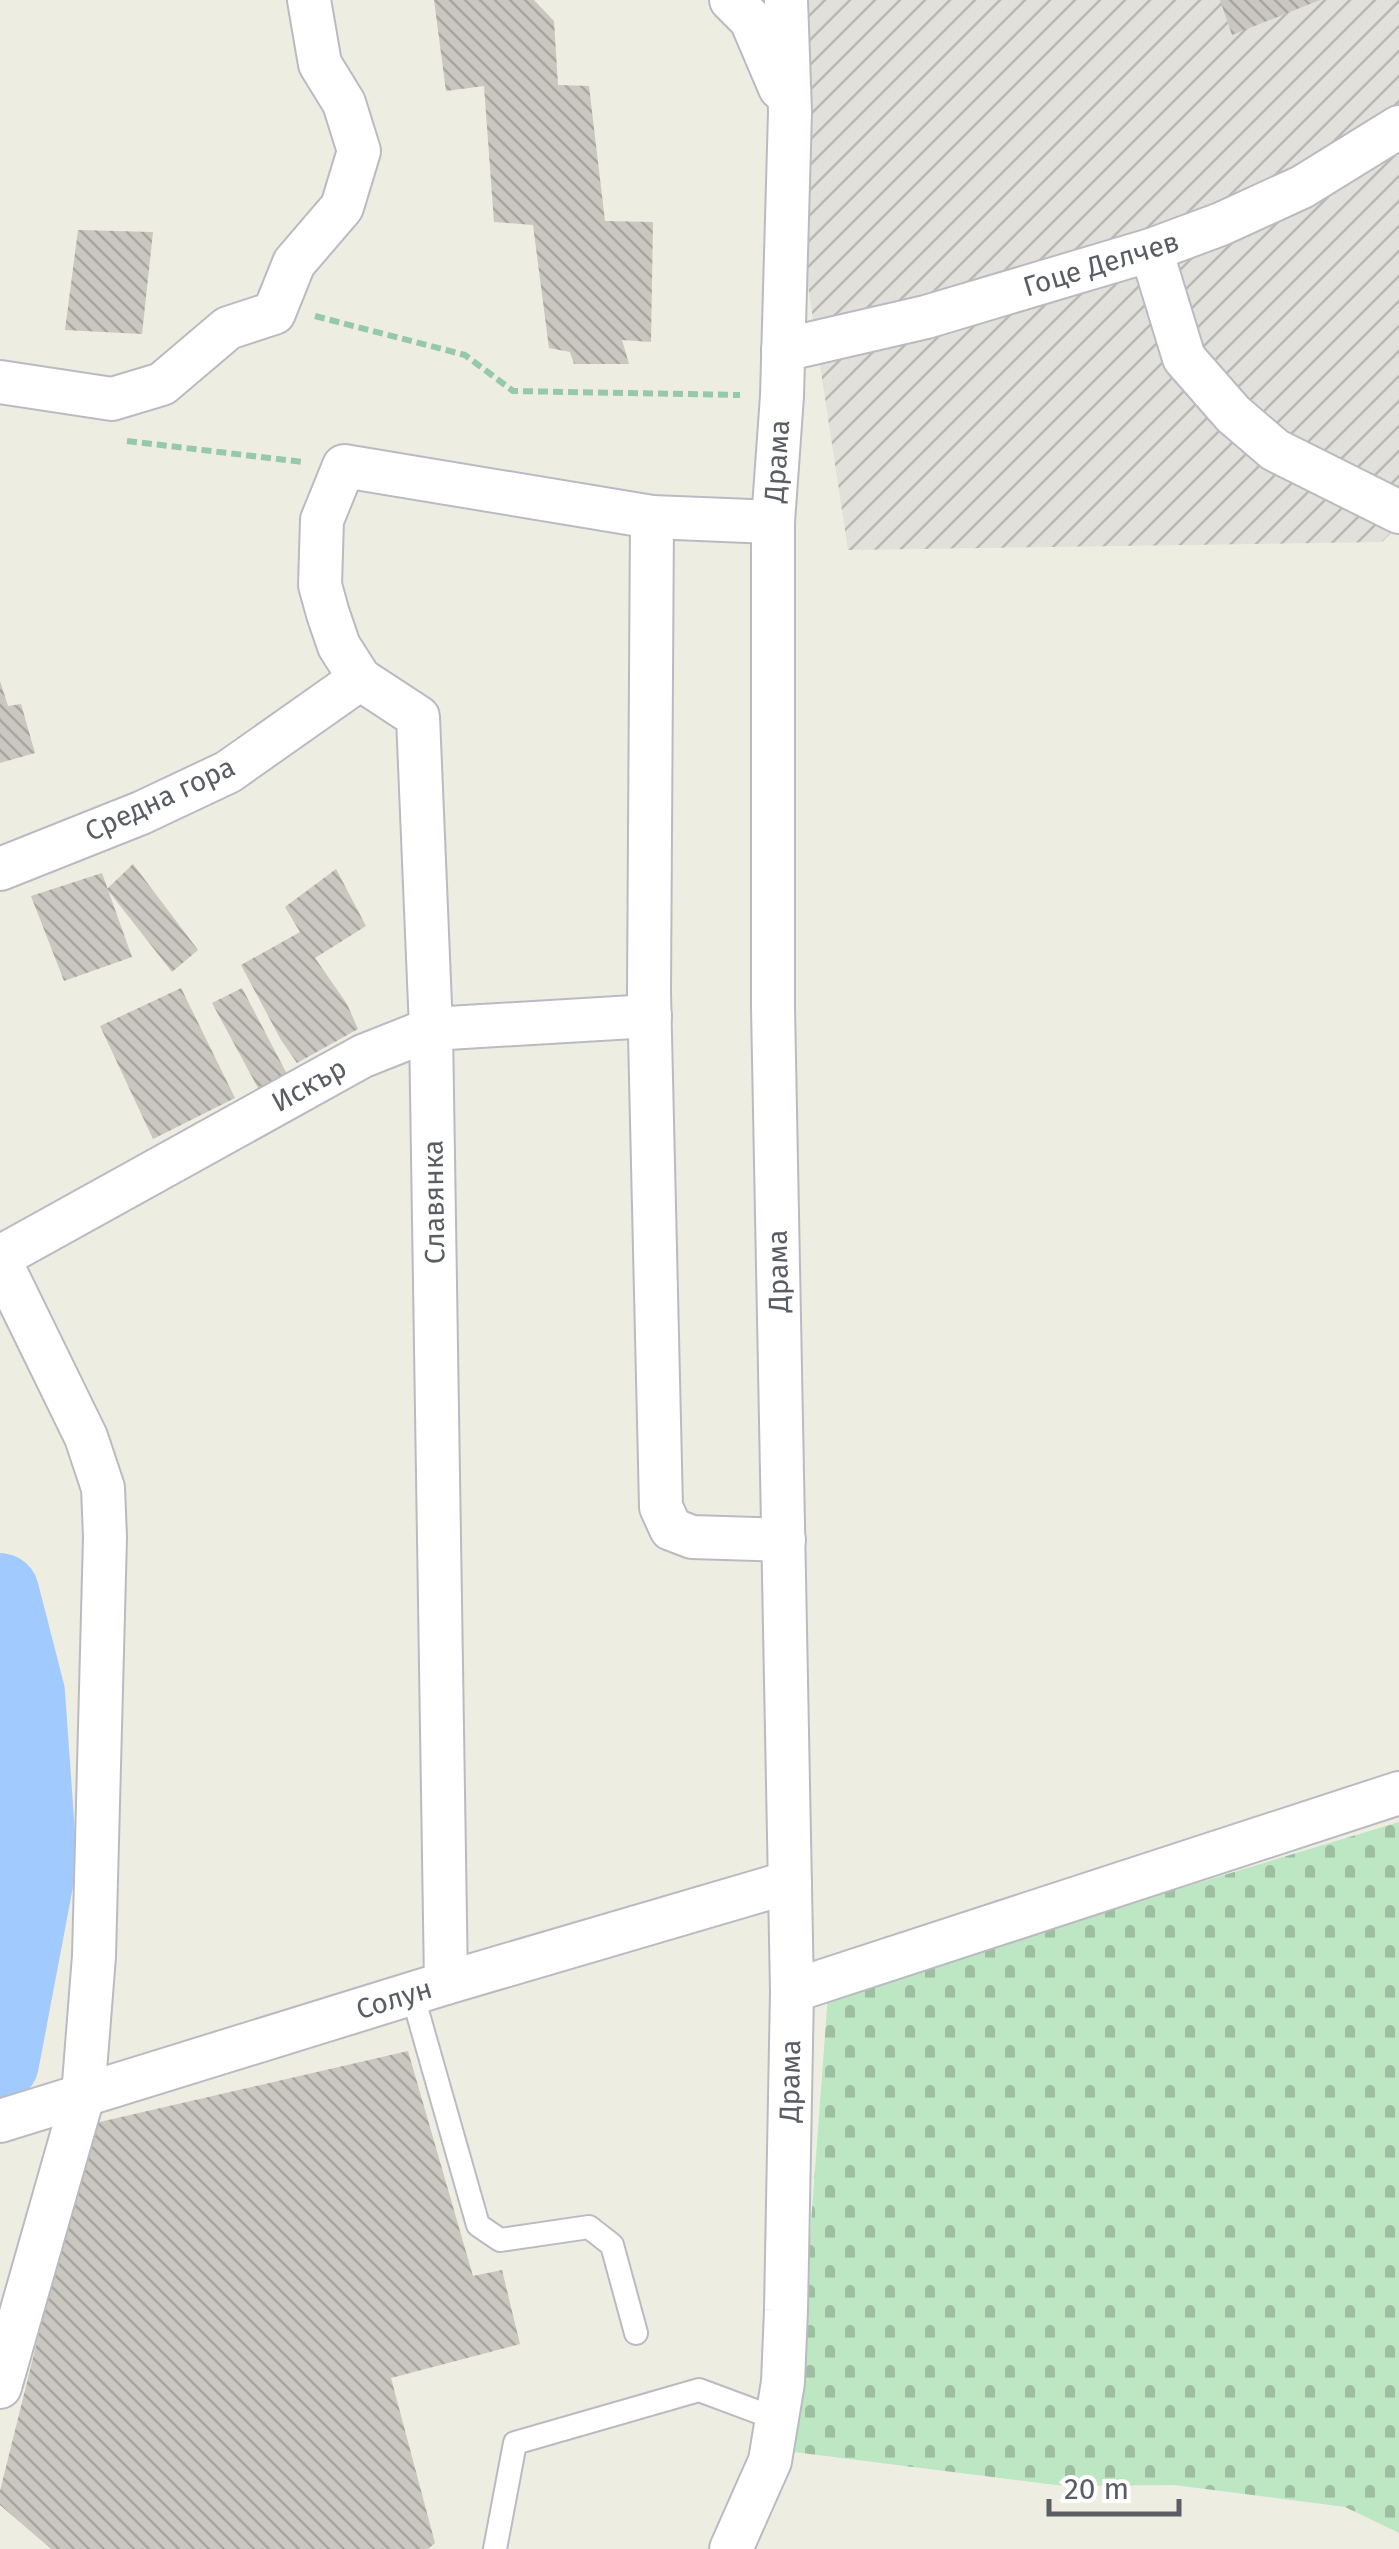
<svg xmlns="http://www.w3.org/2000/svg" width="1399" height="2549" font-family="'Fira Sans',sans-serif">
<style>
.industrial{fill:url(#industrial-furrows)}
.cemetery{fill:url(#cemetery-stones)}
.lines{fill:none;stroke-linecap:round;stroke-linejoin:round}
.river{stroke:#a1cbff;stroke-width:78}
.building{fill:url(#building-back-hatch)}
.service-casing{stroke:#babbc2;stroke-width:26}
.minor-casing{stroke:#babbc2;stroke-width:46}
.path{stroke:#96c8ab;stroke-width:6;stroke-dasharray:10 5;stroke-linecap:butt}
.service{stroke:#fff;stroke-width:22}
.minor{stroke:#fff;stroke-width:42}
.labels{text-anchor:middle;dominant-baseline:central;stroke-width:8;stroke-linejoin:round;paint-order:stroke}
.street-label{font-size:28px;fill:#5a5d64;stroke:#fff}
</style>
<defs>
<pattern id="industrial-furrows" width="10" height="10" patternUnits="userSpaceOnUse" patternTransform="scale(2.5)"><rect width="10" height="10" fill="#e1e0da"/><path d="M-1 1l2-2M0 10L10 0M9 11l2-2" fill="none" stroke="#b9b9b4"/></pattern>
<pattern id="cemetery-stones" width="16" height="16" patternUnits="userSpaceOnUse" patternTransform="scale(2.5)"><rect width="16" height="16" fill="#bde7c2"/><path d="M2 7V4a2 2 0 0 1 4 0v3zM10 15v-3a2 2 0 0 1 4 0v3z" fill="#9dbea1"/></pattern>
<pattern id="building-back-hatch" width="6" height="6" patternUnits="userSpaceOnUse" patternTransform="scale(2.5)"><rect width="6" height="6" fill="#c9c7bf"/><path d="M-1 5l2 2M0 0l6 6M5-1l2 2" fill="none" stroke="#a6a59f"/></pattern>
</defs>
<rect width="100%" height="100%" fill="#eeede2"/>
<!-- industrial -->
<polygon class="industrial" points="743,0 1399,0 1399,525 1382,542 848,550 767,15"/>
<!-- cemetery -->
<polygon class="cemetery" points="1399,1822 1399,2533 1345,2507 1174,2485 1064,2486 794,2452 828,1995"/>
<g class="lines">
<!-- river -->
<polyline class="river" points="0,1592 26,1693 38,1862 0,2063"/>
</g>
<!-- building -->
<g class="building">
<polygon points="434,0 534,0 554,21 558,85 589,86 605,221 653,222 651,342 622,340 629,364 574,364 570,352 549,348 533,225 494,222 484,86 446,91"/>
<polygon points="1220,0 1320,0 1232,35"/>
<polygon points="78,230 153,232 142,334 65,330"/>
<polygon points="0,681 8,706 21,704 35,753 0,763"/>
<polygon points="133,864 198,950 172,972 107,889"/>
<polygon points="336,869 366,926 315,958 347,1004 358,1029 297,1063 281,1040 241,965 300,932 285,907"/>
<polygon points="102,873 132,957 64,981 31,896"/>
<polygon points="181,988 235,1098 153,1139 100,1026"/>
<polygon points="242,988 287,1074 258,1088 212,1003"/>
<polygon points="408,2051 473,2276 502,2270 520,2344 391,2378 435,2543 428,2549 51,2549 0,2505 0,2491 91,2124"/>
</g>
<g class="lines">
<!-- service casing -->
<g class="service-casing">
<g id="service">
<polyline points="412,1993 478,2225 500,2240 589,2227 612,2245 636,2333"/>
<polyline points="495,2549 515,2443 699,2390 777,2419"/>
</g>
</g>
<!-- minor casing -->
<g class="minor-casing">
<g id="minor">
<polyline points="731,0 751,20 780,88"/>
<polyline points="1151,250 1184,358 1233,414 1275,450 1399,512"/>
<polyline points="783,350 926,317 1151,250 1221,224 1302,187 1399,127"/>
<polyline points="0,382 112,399 162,384 228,328 274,313 294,263 342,207 359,151 344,103 320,64 309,0"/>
<polyline points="652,517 649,992 661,1507 671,1529 692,1537 784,1540"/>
<polyline points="0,869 141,813 228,772 360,679"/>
<polyline points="0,1257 363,1056 431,1029 650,1016"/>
<polyline points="0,1261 86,1437 103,1488 105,1537 94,1956 83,2096 0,2387"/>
<polyline points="446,1983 431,1029 418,717 360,679 339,646 328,614 320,585 322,520 344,466 652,517 773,522"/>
<polyline points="792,1991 1399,1793"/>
<polyline points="0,2121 446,1983 790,1882"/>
<polyline points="731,2549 770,2461 783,2382 786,2310 792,1991 773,1007 773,522 782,396 790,112 786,0"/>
</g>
</g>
<!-- path -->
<g class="path">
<polyline points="315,316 465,355 513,391 740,395"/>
<polyline points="127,441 303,462"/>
</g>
<!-- service -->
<use href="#service" class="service"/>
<!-- minor -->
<use href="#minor" class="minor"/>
</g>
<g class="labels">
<!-- street labels -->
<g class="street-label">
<text transform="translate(1101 264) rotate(-17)">Гоце Делчев</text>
<text transform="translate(777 461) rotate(-86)">Драма</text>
<text transform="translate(160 799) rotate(-25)">Средна гора</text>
<text transform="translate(309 1085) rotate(-29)">Искър</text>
<text transform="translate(434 1202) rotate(-91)">Славянка</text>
<text transform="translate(778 1271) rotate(-91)">Драма</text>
<text transform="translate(394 1999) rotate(-17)">Солун</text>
<text transform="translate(790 2081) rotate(-89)">Драма</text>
</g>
</g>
<!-- scale -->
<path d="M1049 2499v15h130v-15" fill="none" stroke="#5a5d64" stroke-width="5"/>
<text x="1064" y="2499" font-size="30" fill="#5a5d64" stroke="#ffffff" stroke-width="8" paint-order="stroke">20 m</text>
</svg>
